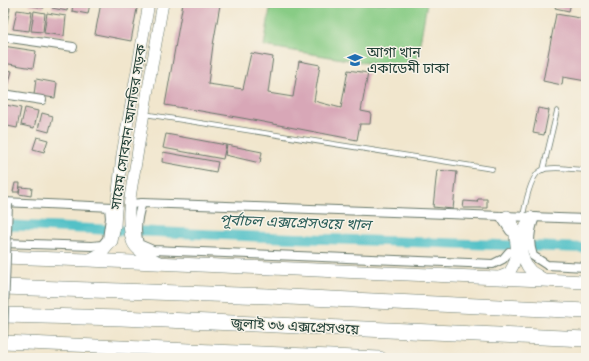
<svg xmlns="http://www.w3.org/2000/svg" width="589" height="361" font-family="Delius,'Noto Sans Bengali',sans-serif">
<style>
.green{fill:#88cc85;stroke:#54845c}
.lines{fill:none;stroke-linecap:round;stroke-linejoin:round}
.canal{stroke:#53c1c7;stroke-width:10}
.building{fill:#d8a7b7}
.lane-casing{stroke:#68786a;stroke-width:5.5}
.street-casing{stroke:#68786a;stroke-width:10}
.secondary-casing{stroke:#68786a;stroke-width:12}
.primary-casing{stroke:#68786a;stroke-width:14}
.highway-casing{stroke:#68786a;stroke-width:16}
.lane{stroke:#fff;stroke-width:4}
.street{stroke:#fff;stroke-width:8}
.secondary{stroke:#fff;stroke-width:11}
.primary{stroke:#fff;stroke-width:13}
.highway{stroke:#fff;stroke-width:15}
.street-bridge-casing{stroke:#68786a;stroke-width:10;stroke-linecap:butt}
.street-bridge{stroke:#fff;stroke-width:8}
.labels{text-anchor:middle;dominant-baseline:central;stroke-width:3;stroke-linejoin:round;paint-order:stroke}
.poi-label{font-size:14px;fill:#1f3d34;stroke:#f7f3e8;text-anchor:start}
.street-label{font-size:14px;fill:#1f3d34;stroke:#f7f3e8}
.water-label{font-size:15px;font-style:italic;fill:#2c5e59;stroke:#f7f3e8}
</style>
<rect width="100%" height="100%" fill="#f7f3e8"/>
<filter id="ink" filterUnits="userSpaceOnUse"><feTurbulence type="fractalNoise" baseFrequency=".025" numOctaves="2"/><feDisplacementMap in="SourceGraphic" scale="8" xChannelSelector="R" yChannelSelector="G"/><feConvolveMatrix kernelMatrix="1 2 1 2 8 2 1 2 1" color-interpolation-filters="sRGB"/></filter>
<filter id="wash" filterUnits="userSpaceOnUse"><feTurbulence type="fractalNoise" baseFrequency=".012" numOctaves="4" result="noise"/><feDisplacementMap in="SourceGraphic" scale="16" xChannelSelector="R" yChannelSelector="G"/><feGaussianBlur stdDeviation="0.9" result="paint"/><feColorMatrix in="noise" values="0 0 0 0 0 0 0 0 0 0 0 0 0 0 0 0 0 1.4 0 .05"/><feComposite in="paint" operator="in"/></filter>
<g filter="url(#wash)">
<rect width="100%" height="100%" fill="#f1e6cd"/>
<!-- green -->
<polygon class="green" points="271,3 427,3 415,71 264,46"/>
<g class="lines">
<!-- canal -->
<polyline class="canal" points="3,225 267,237 586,248"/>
</g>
<g id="blocks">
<!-- building -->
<g class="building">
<polygon points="30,3 44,3 44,8 29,5"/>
<polygon points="53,3 68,3 67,11 52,8"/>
<polygon points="73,3 90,3 88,14 72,11"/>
<polygon points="101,3 138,3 131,41 95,34"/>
<polygon points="183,3 218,3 220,5 213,45 208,84 243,89 251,53 273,57 268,93 293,97 299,61 320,65 314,101 341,108 348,70 368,73 361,111 371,113 370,124 360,124 357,140 242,118 165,105"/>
<polygon points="557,3 571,3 569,11 555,8"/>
<polygon points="3,7 10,8 6,27 3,26"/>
<polygon points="17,10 32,12 29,31 13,29"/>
<polygon points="34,11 45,13 43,32 31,31"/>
<polygon points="47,13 66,16 64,36 44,33"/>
<polygon points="556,14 586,19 586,81 563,77 562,85 543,81"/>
<polygon points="3,46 36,51 33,68 3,63"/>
<polygon points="3,69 12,71 8,86 3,85"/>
<polygon points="36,79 57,83 55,98 34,95"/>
<polygon points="6,105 21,108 17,128 3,125"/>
<polygon points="25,108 38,111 34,128 21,125"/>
<polygon points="538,108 549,110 544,135 533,133"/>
<polygon points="42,113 53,116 49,132 38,129"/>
<polygon points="166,134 226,145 223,159 163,148"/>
<polygon points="37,137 48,140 44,152 33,149"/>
<polygon points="227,145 262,152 260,163 225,155"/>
<polygon points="163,152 218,162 216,172 162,162"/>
<polygon points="437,170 457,172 453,209 433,207"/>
<polygon points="15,183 20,183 19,192 13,192"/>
<polygon points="20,187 32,188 31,196 19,194"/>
<polygon points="478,199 487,199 487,208 463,208 464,201 477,202"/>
</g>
</g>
</g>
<g filter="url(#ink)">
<use href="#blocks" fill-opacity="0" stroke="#68786a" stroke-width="1"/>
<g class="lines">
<!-- lane casing -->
<g class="lane-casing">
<g id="lane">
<polyline points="144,114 492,169"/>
<polyline points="543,170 557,111"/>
<path d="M523,216c2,-11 7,-39 17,-45 9,-6 35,-1 46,-1"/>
</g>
</g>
<!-- street casing -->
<g class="street-casing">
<g id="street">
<polyline points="3,37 73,47"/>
<polyline points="3,94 42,100"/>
<polyline points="3,202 113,207"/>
<path d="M142,203c-5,14 -7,27 -3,41l14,6 340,14 10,-5 6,-7"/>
<polyline points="130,204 142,203 586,219"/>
<polyline points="500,216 510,231"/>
<path d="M535,217c-5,14 -7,25 -2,39l14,9 39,2"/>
<polyline points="3,243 92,246 102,245 107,239 110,218 109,207"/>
</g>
</g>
<!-- secondary casing -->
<g class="secondary-casing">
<g id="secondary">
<path d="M530,217c-9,15 -13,40 1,54 4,3 10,6 14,9"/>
<polyline points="88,260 103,252 112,241 115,226 116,210 122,155 149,3"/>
<path d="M161,263c-11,-6 -25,-11 -29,-22 -8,-27 1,-58 5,-85 8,-51 17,-102 26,-153"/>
<polyline points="497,278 509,273 513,266 517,254 514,226 507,216"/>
</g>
</g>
<!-- primary casing -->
<g class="primary-casing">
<g id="primary">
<polyline points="3,257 88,260 586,282"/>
<polyline points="3,342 380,358"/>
</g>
</g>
<!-- highway casing -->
<g class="highway-casing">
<g id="highway">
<polyline points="3,287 268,296 586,311"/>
<polyline points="3,315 121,318 586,339"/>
</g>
</g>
<!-- lane -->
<use href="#lane" class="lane"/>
<!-- street -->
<use href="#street" class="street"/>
<!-- secondary -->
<use href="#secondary" class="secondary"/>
<!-- primary -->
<use href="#primary" class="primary"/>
<!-- highway -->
<use href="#highway" class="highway"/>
<!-- street-bridge casing -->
<g class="street-bridge-casing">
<polyline id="street-bridge" points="3,337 8,204"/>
</g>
<!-- street-bridge -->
<use href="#street-bridge" class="street-bridge"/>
</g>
</g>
<!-- icons -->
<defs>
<g id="school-bare" transform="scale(1.2)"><path d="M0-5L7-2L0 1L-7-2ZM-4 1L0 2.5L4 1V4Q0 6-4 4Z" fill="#1f6fb2" stroke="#f7f3e8" stroke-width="2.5" paint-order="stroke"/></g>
</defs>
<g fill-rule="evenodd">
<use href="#school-bare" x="355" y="60"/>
</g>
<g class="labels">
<!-- poi labels -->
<g class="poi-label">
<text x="367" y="52">আগা খান<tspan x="367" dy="16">একাডেমী ঢাকা</tspan></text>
</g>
<!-- street labels -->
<g class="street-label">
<text transform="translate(128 127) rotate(-81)">সায়েম সোবহান আনভির সড়ক</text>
<text transform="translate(295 326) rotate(3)">জুলাই ৩৬ এক্সপ্রেসওয়ে</text>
</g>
<!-- water labels -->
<g class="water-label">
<text transform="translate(295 222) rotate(2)">পূর্বাচল এক্সপ্রেসওয়ে খাল</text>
</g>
</g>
<!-- margin -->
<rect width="589" height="361" fill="none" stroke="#f7f3e8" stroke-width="16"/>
</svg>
